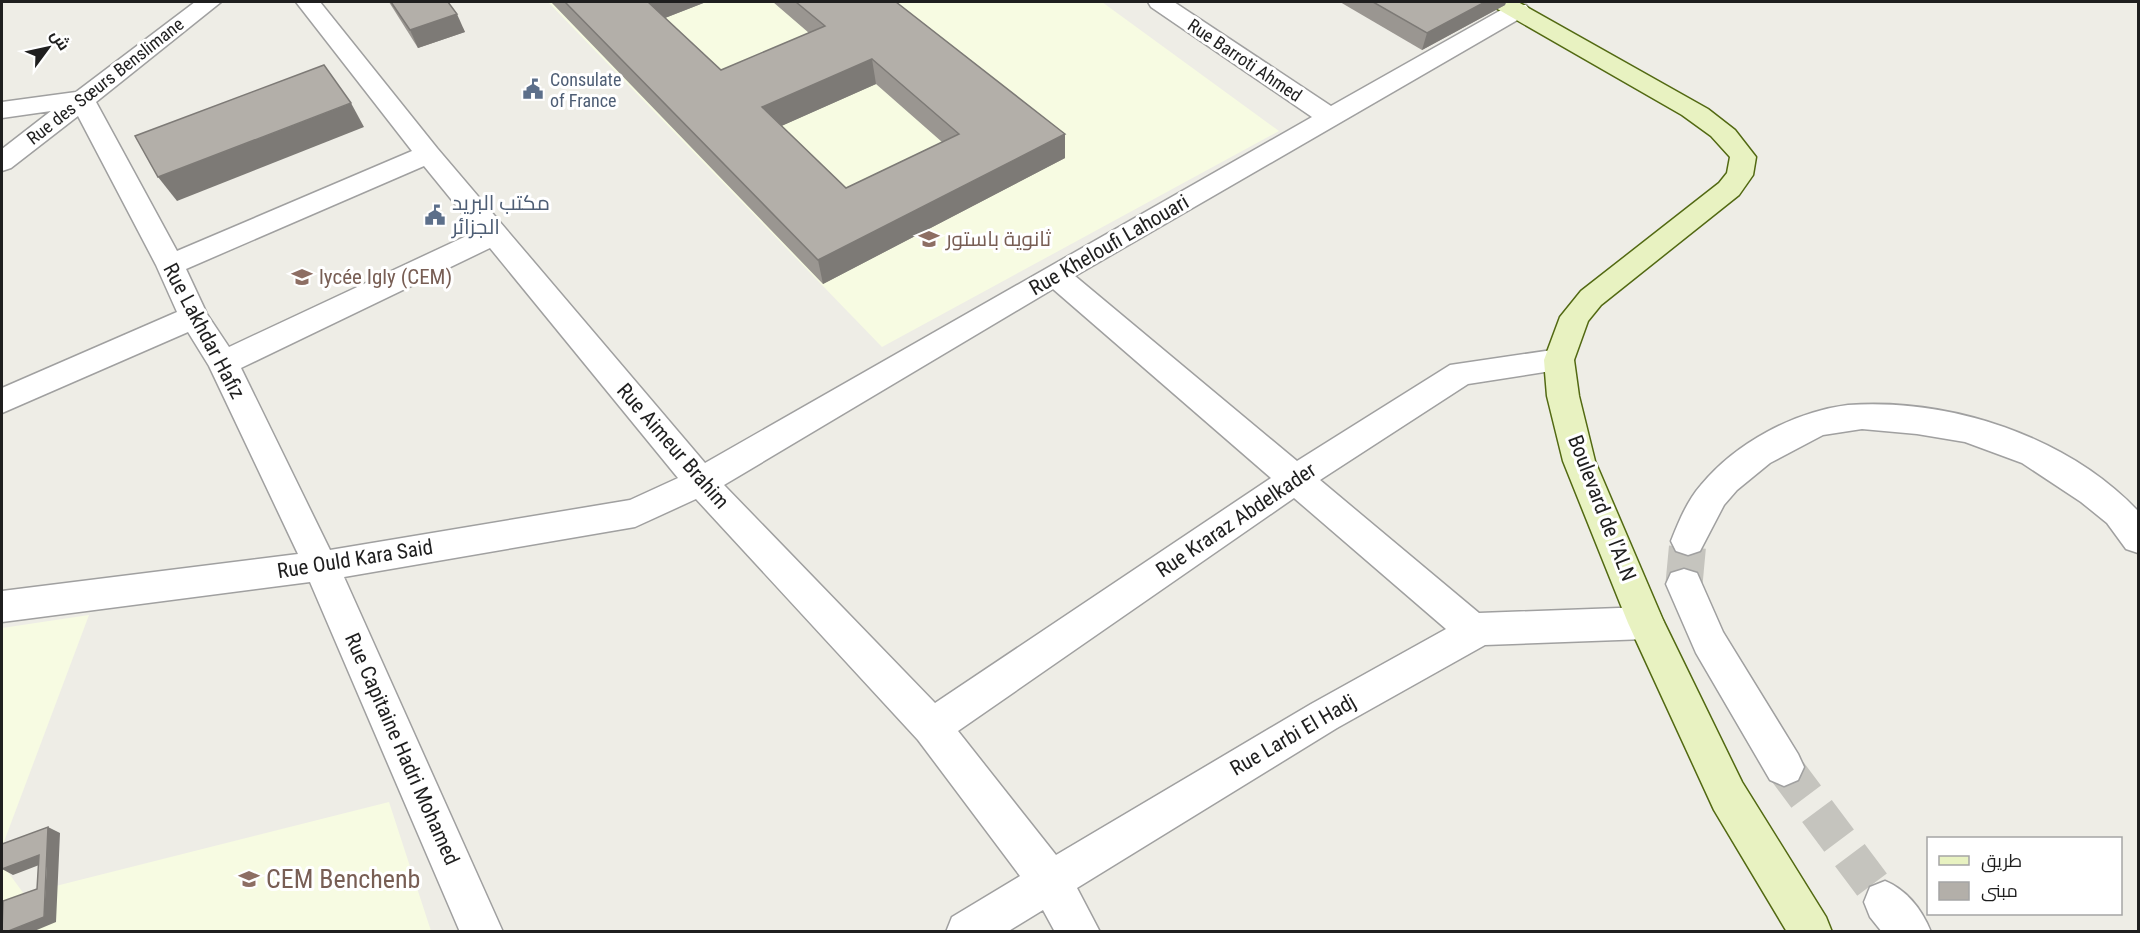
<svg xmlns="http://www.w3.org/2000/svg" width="2140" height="933" font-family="'Roboto Condensed',Cairo,sans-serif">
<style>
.education{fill:#f7fbe2}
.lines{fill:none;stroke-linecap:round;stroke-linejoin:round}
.tertiary-tunnel{stroke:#c5c4be;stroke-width:37;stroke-dasharray:37 18;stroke-linecap:butt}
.minor-casing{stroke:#a0a0a0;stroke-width:3}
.tertiary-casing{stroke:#a0a0a0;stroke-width:3}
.secondary-casing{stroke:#526912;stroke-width:3}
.minor{fill:#fff;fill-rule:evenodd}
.tertiary{fill:#fff;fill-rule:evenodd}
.secondary{fill:#e8f2c1;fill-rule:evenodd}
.wall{fill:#9a9691;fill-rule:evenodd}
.shaded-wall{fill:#7d7a76}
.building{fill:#b3afa9;stroke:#7d7a76;stroke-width:1.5;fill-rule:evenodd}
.labels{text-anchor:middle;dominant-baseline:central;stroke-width:6;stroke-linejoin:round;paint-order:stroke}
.far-street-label{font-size:18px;fill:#1f1f1f;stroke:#fff}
.far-service-label{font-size:18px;fill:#4e5e75;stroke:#fff;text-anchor:start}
.service-label{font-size:21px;fill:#4e5e75;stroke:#fff;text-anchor:start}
.education-label{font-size:21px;fill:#785e54;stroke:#fff;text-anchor:start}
.street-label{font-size:21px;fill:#1f1f1f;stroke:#fff}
.near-education-label{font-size:26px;fill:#785e54;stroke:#fff;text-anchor:start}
</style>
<rect width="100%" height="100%" fill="#eeede6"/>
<!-- education -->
<g class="education">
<polygon points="548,2 1102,2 1279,131 882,347"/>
<polygon points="89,615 2,847 2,628"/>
<polygon points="389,802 431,931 2,931 2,864 24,894"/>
</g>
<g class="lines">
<!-- tertiary-tunnel -->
<g class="tertiary-tunnel">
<polyline points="1684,584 1688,541"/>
<polyline points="1784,767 1885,902"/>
</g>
<!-- minor casing -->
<g class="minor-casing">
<path id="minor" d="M195,2h26l-125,100 81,149 235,-100 -116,-149h24l117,146 268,315 607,-346 -161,-110 -3,-5h26l157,104 179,-101h16l4,5 -4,5 -451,261 222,185 153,-96 109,-16 11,3 4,8 -4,8 -102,16 -148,96 159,133 167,-6 13,5 5,11 -5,11 -13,5 -161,6 -148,83 -260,160 23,44h-45l-12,-22 -36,22h-61l6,-15 68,-41 -102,-136 -222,-241 -61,28 -291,50 159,355h-43l-150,-350 -308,40v-31l296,-37 -89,-188 -21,-34 -186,81v-25l175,-76 -21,-47 -78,-149 -67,52 -9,3v-22l49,-38 -49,7v-16l74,-10zM424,166l53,65 -248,116 -22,-33 -21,-45zM490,248l188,230 -48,22 -300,50 -89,-182zM1053,289l218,189 -336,225 -211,-218zM1294,498l152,131 -135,75 -255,151 -98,-124z"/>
</g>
<!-- tertiary casing -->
<g class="tertiary-casing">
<g id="tertiary">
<path d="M1848,405c102,-7 219,31 290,106v42l-12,-4 -19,-26 -26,-21 -59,-39 -57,-21 -48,-8 -55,-5 -39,6 -53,28 -33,27 -13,15 -24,46 -12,4 -12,-4 -5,-10c8,-20 16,-40 30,-56 35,-42 92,-73 147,-80z"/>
<polygon points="1684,569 1697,573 1723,632 1798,754 1804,767 1798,780 1784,786 1770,780 1696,653 1666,584 1671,573"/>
<path d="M1885,881c22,9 37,29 46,51h-49l-12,-15 -6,-15 6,-15z"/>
</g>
</g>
<!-- secondary casing -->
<g class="secondary-casing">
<polygon id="secondary" points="1490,2 1518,2 1708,109 1735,130 1756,157 1753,175 1739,195 1601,305 1588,321 1574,360 1579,396 1595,461 1663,620 1742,782 1826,917 1832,932 1787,932 1714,810 1628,623 1563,461 1547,396 1544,360 1560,317 1581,291 1719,183 1727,173 1730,157 1711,136 1682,115 1494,7"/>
</g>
<!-- minor -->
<use href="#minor" class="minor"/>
<!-- tertiary -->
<use href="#tertiary" class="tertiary"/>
<!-- secondary -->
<use href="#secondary" class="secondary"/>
</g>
<!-- wall -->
<g class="wall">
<polygon points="389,2 448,2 465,32 418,48"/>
<path d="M551,2h155l-41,16 56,52 88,-37 -36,-31h123l169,132v24l-242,126zM876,84l66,58 -96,46 -65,-62z"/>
<polygon points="1340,2 1506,2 1505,5 1422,50"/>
</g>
<!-- shaded-wall -->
<g class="shaded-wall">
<polygon points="646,2 706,2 652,23"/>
<polygon points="1485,2 1506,2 1505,5 1422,50 1427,33"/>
<polygon points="457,14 465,32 418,48 410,30"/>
<polygon points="872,59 876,84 768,132 762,107"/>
<polygon points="351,103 364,127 177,201 158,177"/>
<polygon points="1065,134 1065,158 823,284 818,260"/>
<polygon points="48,827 60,833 56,922 32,932 6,932 44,917 47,862 13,875 2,869"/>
</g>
<!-- building -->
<g class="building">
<polygon points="391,2 448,2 457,14 410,30"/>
<path d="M565,2h83l73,68 104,-44 -29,-24h100l169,132 -247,126zM872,59l87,75 -113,54 -84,-81z"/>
<polygon points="1373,2 1485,2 1427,33"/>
<polygon points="324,65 351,103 158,177 135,136"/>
<polygon points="48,827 44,917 6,932 2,932 3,901 37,889 39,855 2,869 2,844"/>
</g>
<!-- icons -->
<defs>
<g id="civic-bare" transform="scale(1.62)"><path d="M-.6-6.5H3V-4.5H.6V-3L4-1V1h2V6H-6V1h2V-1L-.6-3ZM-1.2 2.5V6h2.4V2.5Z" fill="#5c6f8a" stroke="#fff" stroke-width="2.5" paint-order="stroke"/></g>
<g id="school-bare" transform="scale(1.62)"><path d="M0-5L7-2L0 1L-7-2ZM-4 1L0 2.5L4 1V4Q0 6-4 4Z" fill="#8d6e63" stroke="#fff" stroke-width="2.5" paint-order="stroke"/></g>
</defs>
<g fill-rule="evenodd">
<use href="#civic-bare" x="533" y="89"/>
<use href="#civic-bare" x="435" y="215"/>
<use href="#school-bare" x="929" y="239"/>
<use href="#school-bare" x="302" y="277"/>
<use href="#school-bare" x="249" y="879"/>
</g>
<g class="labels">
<!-- far-street labels -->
<g class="far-street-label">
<text transform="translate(1245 60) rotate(34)">Rue Barroti Ahmed</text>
<text transform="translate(105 81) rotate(-38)">Rue des Sœurs Benslimane</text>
</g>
<!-- far-service labels -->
<g class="far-service-label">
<text x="550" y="79">Consulate<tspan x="550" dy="21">of France</tspan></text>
</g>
<!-- service labels -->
<g class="service-label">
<text x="452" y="203">مكتب البريد<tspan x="452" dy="24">الجزائر</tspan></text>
</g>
<!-- education labels -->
<g class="education-label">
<text x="946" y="239">ثانوية باستور</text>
<text x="319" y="277">lycée Igly (CEM)</text>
</g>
<!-- street labels -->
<g class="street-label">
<text transform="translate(1109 245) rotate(-30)">Rue Kheloufi Lahouari</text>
<text transform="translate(204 331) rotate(62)">Rue Lakhdar Hafiz</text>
<text transform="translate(673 446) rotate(49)">Rue Aimeur Brahim</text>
<text transform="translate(1602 508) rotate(69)">Boulevard de l'ALN</text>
<text transform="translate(1236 520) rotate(-34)">Rue Kraraz Abdelkader</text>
<text transform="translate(355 559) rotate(-9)">Rue Ould Kara Said</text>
<text transform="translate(1293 735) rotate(-30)">Rue Larbi El Hadj</text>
<text transform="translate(402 749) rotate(66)">Rue Capitaine Hadri Mohamed</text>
</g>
<!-- near-education labels -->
<g class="near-education-label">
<text x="266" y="879">CEM Benchenb</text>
</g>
</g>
<!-- border -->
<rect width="2140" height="933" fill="none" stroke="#1f1f1f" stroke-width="6"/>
<!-- legend -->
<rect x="1927" y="837" width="195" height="78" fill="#ffffff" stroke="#a5a5a5" stroke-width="1.5"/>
<rect x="1939" y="856" width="30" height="9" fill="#e8f2c1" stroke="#a5a5a5" stroke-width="1.5"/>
<text x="1981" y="867" font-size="18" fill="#1f1f1f">طريق</text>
<rect x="1939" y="882" width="30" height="18" fill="#b3afa9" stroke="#a5a5a5" stroke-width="1.5"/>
<text x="1981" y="897" font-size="18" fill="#1f1f1f">مبنى</text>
<!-- north arrow -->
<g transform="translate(48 48) rotate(57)" stroke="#ffffff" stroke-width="4.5" paint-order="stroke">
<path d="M0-4.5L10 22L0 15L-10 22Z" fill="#1f1f1f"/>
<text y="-9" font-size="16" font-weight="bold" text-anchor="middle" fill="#1f1f1f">ش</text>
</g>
</svg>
